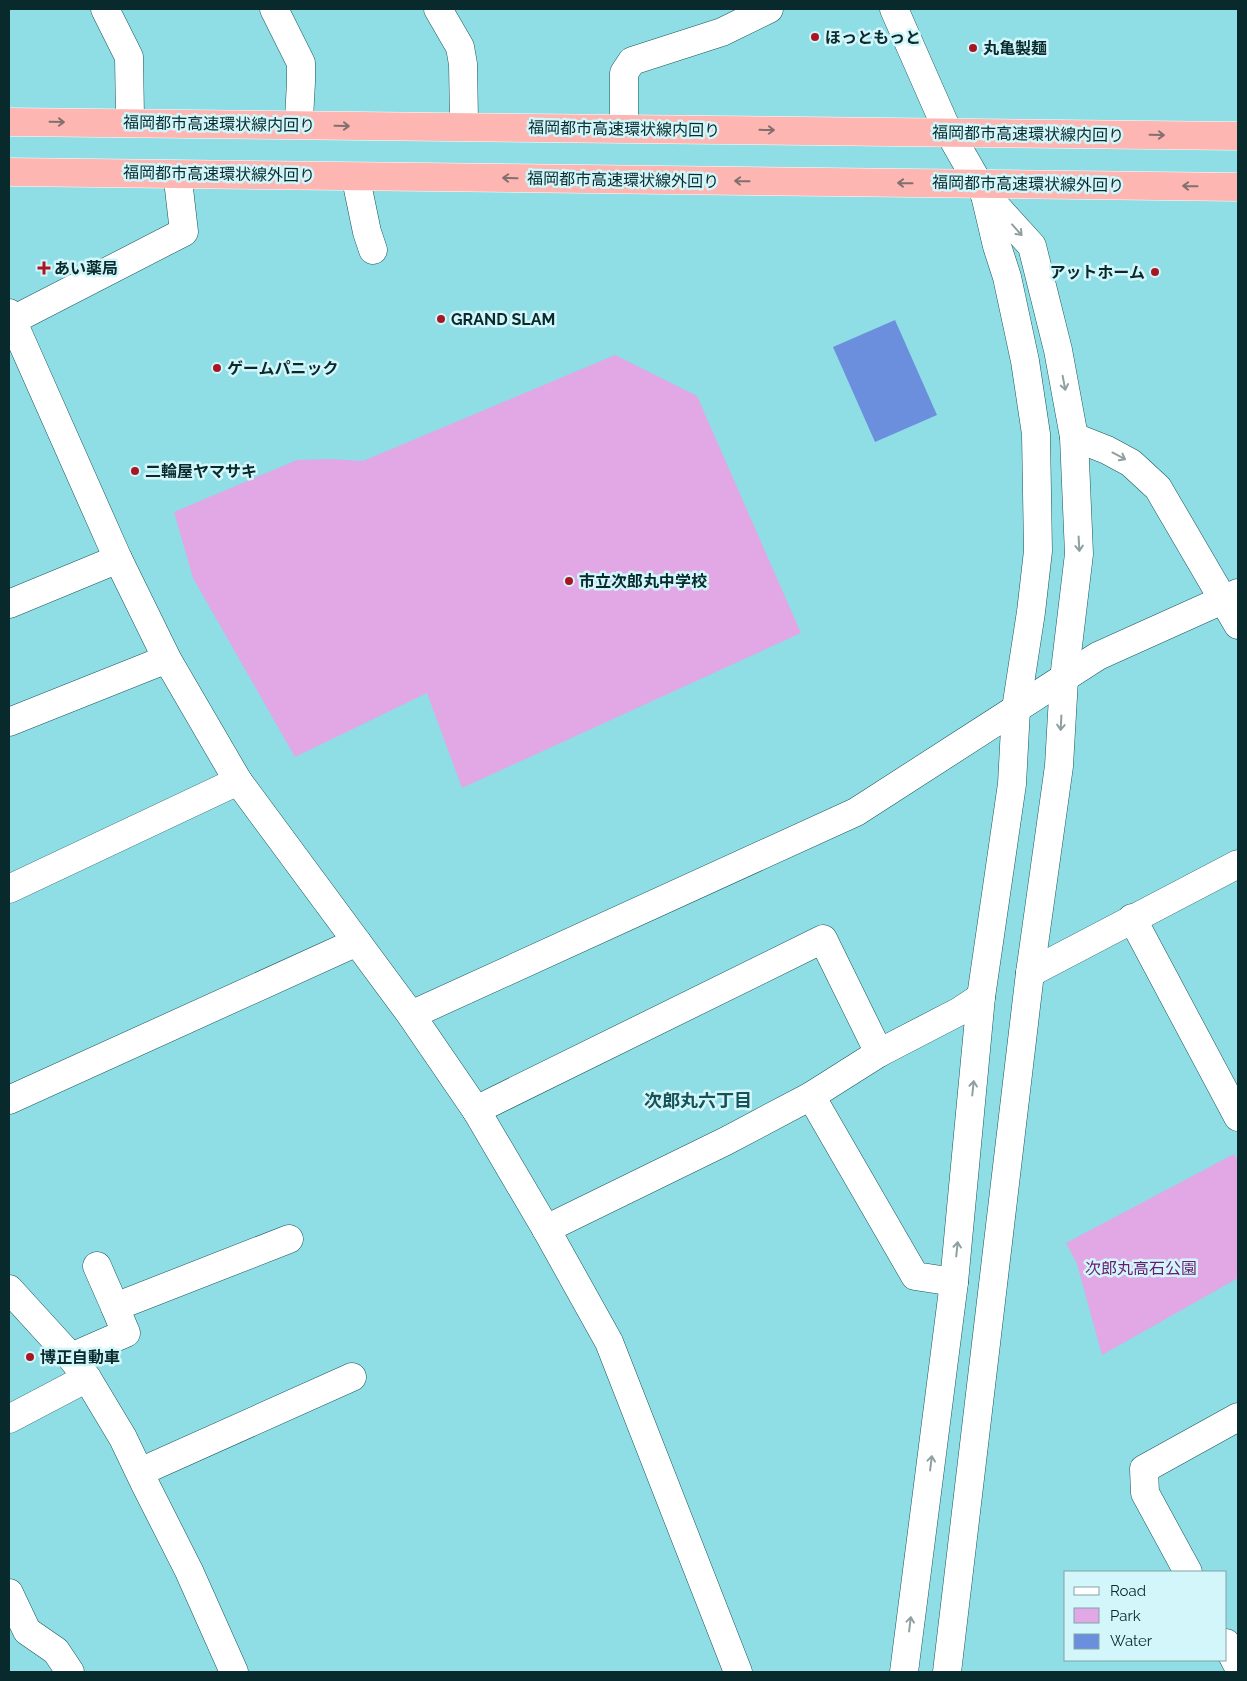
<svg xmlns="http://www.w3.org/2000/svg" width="1247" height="1681" font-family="Raleway,'Noto Sans JP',sans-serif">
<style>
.green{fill:#e1a8e5}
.water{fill:#6b8fdd}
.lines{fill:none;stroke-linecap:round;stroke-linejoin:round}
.minor-casing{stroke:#18565c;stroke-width:29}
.minor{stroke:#fff;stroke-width:28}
.highway-bridge-casing{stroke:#fff;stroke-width:29;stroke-linecap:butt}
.highway-bridge{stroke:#fdb6b1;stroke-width:28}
.oneway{stroke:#82706f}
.oneway2{stroke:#909fa0}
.poi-dot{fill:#aa1523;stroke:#d2f6fa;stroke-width:2}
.labels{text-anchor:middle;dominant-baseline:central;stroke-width:5;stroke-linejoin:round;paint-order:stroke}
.poi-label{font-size:16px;font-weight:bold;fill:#082a2d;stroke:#d2f6fa;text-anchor:start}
.street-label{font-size:16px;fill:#082a2d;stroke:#d2f6fa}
.park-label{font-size:16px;fill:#6a1a71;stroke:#d2f6fa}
.neighbourhood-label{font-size:18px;font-weight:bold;fill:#155359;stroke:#d2f6fa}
</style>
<rect width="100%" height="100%" fill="#8fdde5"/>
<!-- green -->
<g class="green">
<polygon points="615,355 697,396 801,633 462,788 427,693 295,757 193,578 174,512 297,460 330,459 363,461"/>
<polygon points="1234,1154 1238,1162 1238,1278 1102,1355 1077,1264 1066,1243"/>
</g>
<!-- water -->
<polygon class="water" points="895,320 937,415 875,442 833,347"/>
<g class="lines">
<!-- minor casing -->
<g class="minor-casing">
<g id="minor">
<polyline points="105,9 129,57 130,117"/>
<polyline points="274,9 301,63 301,82 299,119"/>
<polyline points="438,9 460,47 463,64 464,120"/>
<polyline points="894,9 945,125 984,193 1032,246 1058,350 1074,437 1079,554 1064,679 1059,766 1030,973 947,1672"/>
<polyline points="624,122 624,73 632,61 722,32 769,9"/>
<polyline points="357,184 367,232 373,250"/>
<polyline points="9,313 118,559 167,659 238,781 411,1015 476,1110 546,1229 609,1342 738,1672"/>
<polyline points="13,320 184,232 178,180"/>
<polyline points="1074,437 1107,450 1131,463 1158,488 1238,625"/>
<polyline points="9,604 118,559"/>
<polyline points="9,722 167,659"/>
<polyline points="9,889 238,781"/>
<polyline points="1132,918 1238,1117"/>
<polyline points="1030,973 1238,864"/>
<polyline points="411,1015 856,812 1098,656 1238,593"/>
<polyline points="811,1096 915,1276 954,1282"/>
<polyline points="9,1100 357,942"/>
<polyline points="476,1110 823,939 879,1053"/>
<polyline points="546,1229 726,1141 811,1096 879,1053 960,1011 981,997"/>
<polyline points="97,1266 115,1307"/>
<polyline points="9,1289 71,1357 87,1378 123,1438 145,1484 189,1571 234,1672"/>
<polyline points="71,1357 126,1333 115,1307 289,1239"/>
<polyline points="9,1419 87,1378"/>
<polyline points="140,1472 352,1377"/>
<polyline points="1188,1572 1145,1493 1144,1469 1238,1417"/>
<polyline points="9,1593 27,1631 56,1651 70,1672"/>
<polyline points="1226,1643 1238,1666"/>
<polyline points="904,1672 954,1282 981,997 1012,784 1016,709 1031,612 1038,551 1036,434 1025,361 1007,277 997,246 985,195"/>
</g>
</g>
<!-- minor -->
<use href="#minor" class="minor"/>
<!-- highway-bridge casing -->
<g class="highway-bridge-casing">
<g id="highway-bridge">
<polyline points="9,122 1238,136"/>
<polyline points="9,172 1238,187"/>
</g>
</g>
<!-- highway-bridge -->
<use href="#highway-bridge" class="highway-bridge"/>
</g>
<!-- one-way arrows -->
<defs><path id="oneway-shaft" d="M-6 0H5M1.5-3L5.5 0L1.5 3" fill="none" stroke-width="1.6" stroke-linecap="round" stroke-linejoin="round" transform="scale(1.25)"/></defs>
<g class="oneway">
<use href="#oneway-shaft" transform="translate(57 122) rotate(1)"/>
<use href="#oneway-shaft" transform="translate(342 126) rotate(1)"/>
<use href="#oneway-shaft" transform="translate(767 130) rotate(1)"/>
<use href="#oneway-shaft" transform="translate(1157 135) rotate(1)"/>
<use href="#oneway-shaft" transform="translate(510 178) rotate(-179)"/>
<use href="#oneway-shaft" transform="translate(742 181) rotate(-179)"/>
<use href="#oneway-shaft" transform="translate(905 183) rotate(-179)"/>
<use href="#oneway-shaft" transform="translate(1190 186) rotate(-179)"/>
</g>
<g class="oneway2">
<use href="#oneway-shaft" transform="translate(1017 230) rotate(48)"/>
<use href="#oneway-shaft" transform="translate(1064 383) rotate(79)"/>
<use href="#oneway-shaft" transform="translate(1119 456) rotate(28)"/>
<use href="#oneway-shaft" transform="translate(1079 544) rotate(87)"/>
<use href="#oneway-shaft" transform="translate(1061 723) rotate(93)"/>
<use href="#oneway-shaft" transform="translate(973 1088) rotate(-84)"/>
<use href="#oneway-shaft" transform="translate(957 1249) rotate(-84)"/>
<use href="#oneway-shaft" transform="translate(931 1463) rotate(-83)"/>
<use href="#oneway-shaft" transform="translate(910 1624) rotate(-83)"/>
</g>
<!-- markers -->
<g class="poi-dot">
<circle cx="815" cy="37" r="5"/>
<circle cx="973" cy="48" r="5"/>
<path d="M41.5 260.5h5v5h5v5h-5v5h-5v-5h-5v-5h5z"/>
<circle cx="1155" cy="272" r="5"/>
<circle cx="441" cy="319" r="5"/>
<circle cx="217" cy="368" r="5"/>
<circle cx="135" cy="471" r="5"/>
<circle cx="569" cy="581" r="5"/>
<circle cx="30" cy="1357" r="5"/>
</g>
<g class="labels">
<!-- poi labels -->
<g class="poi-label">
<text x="825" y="37">ほっともっと</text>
<text x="983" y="48">丸亀製麺</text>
<text x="54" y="268">あい薬局</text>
<text x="1145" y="272" text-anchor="end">アットホーム</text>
<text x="451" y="319">GRAND SLAM</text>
<text x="227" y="368">ゲームパニック</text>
<text x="145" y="471">二輪屋ヤマサキ</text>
<text x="579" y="581">市立次郎丸中学校</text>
<text x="40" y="1357">博正自動車</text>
</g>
<!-- street labels -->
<g class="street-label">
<text transform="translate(219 124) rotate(1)">福岡都市高速環状線内回り</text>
<text transform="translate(624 129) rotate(1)">福岡都市高速環状線内回り</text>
<text transform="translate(1028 134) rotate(1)">福岡都市高速環状線内回り</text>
<text transform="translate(219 174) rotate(1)">福岡都市高速環状線外回り</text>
<text transform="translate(623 180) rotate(1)">福岡都市高速環状線外回り</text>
<text transform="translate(1028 184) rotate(1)">福岡都市高速環状線外回り</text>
</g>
<!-- park labels -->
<g class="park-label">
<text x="1141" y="1268">次郎丸高石公園</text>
</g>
<!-- neighbourhood labels -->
<g class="neighbourhood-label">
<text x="698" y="1100">次郎丸六丁目</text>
</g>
</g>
<!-- border -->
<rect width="1247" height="1681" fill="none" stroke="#082a2d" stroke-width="20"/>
<!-- legend -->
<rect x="1064" y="1571" width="162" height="90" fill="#d2f6fa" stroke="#81a4a8"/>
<rect x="1074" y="1587" width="25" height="8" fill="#ffffff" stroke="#81a4a8"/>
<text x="1110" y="1596" font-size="15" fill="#082a2d">Road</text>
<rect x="1074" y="1608" width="25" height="15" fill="#e1a8e5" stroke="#81a4a8"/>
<text x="1110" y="1621" font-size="15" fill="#082a2d">Park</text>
<rect x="1074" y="1634" width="25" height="15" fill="#6b8fdd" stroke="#81a4a8"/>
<text x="1110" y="1646" font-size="15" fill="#082a2d">Water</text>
</svg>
